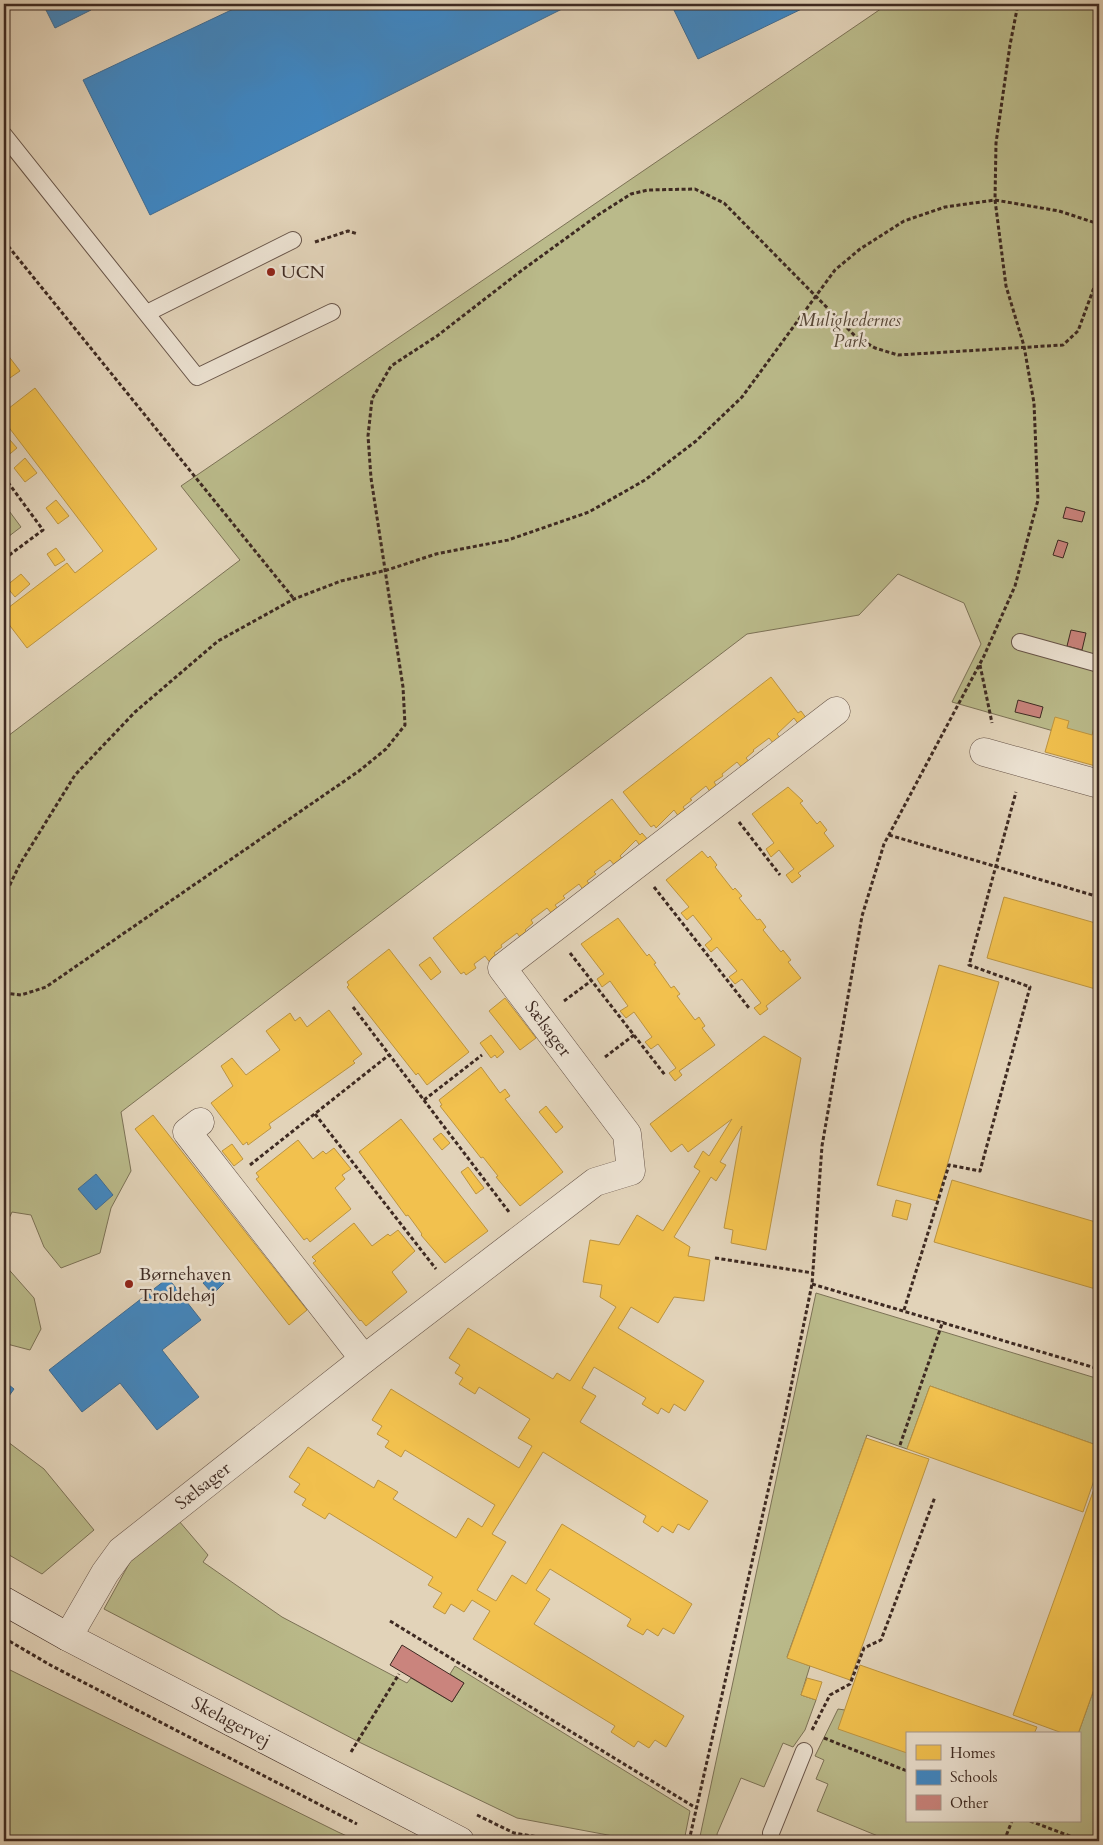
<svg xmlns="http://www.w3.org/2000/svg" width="1103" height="1845" font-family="Cardo,serif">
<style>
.green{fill:#baba8a;stroke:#7c7256}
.homes{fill:#f2c14e;stroke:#bc9441}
.schools{fill:#3f88c5;stroke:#3f6c94}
.building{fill:#ca847d;stroke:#3e2a22}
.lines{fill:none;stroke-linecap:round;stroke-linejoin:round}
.lane-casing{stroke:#675448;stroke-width:18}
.street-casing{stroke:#675448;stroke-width:29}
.secondary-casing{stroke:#3e2a22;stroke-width:29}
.path{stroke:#3e2a22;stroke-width:3;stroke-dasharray:4 2.5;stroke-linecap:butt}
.lane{stroke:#ece2d2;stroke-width:16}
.street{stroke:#ece2d2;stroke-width:28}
.secondary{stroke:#ece2d2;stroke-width:28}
.poi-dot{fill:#8f2418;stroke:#ece2d2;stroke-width:2}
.labels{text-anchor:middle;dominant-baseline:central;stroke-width:5;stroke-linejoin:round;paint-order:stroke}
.poi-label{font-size:18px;fill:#3e2a22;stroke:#ece2d2;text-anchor:start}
.park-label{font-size:18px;font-style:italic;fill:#574737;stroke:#ece2d2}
.street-label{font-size:18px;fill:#3e2a22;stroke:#ece2d2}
</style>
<rect width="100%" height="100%" fill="#e2d3b9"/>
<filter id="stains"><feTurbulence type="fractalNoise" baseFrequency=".004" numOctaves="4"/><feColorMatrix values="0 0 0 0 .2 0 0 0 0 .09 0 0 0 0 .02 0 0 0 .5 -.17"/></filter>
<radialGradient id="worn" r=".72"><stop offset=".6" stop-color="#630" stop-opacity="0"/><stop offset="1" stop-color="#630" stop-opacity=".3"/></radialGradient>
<!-- green -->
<g class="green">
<polygon points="888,4 1099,4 1099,744 952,702 981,644 964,603 898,574 859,615 747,634 121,1112 131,1171 111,1208 100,1253 61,1268 44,1247 31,1215 12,1212 4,1229 4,739 240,560 181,486"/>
<polygon points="4,504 21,527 4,540"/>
<polygon points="4,1264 34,1298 41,1329 30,1350 7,1344 4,1341"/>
<polygon points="816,1293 1099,1379 1099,1446 930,1386 907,1449 867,1435 787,1657 810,1666 801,1695 816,1700 805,1730 793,1747 783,1743 764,1787 741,1778 717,1834 718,1841 699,1841"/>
<polygon points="4,1439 44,1469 94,1530 42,1574 4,1552"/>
<polygon points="179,1521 208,1555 203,1562 282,1617 407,1683 411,1678 452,1702 464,1683 450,1674 455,1666 690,1811 684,1841 640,1841 517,1818 361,1743 104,1609 130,1562 141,1551"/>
<polygon points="4,1667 338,1832 358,1841 4,1841"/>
<polygon points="1099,1675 1099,1841 890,1841 817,1811 828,1784 816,1779 824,1760 815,1756 838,1709 845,1710 907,1753 907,1821 1079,1821 1078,1734"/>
</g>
<!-- homes -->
<g class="homes">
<polygon points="4,350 20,371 4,382"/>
<polygon points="35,388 157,549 27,648 4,618 4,611 67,563 75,573 103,551 4,421 4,412"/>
<polygon points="10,440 17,448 5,458 4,445"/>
<polygon points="25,458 37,473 25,482 14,468"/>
<polygon points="56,500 69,516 58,524 46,508"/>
<polygon points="56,548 65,560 55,566 47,554"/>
<polygon points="21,574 30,584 15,597 6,586"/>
<polygon points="4,638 9,645 4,649"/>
<polygon points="771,677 798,713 801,711 807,719 799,725 794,718 777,734 781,739 774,744 769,738 753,750 754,751 746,758 750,763 743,769 737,762 722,774 723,776 714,782 718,788 711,793 706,786 690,799 692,800 683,807 686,811 679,817 674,810 656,828 654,825 651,827 623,792"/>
<polygon points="1055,717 1069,721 1067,728 1092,735 1095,723 1099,724 1099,767 1045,752"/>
<polygon points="788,787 803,801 800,803 817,824 820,821 827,830 824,833 834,846 798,873 801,876 792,883 786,875 794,869 779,850 771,857 766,849 774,843 752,814"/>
<polygon points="612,799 640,835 642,833 649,841 641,847 636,840 620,856 624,861 616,867 610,860 594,872 596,874 587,881 591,886 584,891 579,884 563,896 565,898 555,905 559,910 553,915 547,908 531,920 533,923 525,930 529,934 522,940 517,933 501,945 502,947 494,953 497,958 491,964 485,956 474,964 476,968 466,975 464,972 461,974 433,938"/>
<polygon points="702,851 708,858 710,856 717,865 715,867 733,890 735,888 742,896 739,898 757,920 760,919 766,927 763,930 781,952 783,950 791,960 788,962 801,978 766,1006 768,1009 760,1015 754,1008 761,1003 742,979 735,984 729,977 737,971 717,947 711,952 705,945 712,939 693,915 687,920 681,913 689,907 666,880"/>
<polygon points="1004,897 1099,924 1099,990 987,958"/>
<polygon points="618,918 647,956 649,954 656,963 654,964 671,988 674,986 680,994 677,996 695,1020 699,1017 705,1026 702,1028 715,1045 679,1071 682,1075 675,1081 669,1073 676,1068 658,1044 651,1049 645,1042 652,1037 634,1012 626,1018 620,1011 628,1006 610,981 602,987 597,979 604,974 581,944"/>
<polygon points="389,949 469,1052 427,1085 418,1073 416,1075 347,987 349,985 347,982"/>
<polygon points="430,957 441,972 431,980 419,965"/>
<polygon points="939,965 999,982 937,1201 877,1185"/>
<polygon points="505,998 536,1038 520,1050 489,1011"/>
<polygon points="329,1010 362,1054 353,1061 355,1063 269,1124 271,1128 248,1145 247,1142 243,1145 211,1103 233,1086 221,1066 232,1058 246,1075 280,1050 266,1031 290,1013 295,1021 300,1017 307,1027"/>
<polygon points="491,1035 504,1052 497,1058 495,1055 491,1058 480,1043"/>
<polygon points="764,1036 801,1058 766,1250 731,1243 733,1230 724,1228 742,1126 720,1162 726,1165 716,1181 711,1177 674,1237 690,1247 688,1256 710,1260 704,1301 674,1297 658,1323 631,1307 618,1328 704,1381 685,1411 674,1404 669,1413 661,1408 658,1414 642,1404 646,1398 594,1367 582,1388 596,1396 580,1422 708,1501 689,1530 678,1524 673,1533 662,1526 658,1532 643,1522 646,1516 543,1452 492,1534 506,1542 477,1590 496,1601 512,1575 526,1584 562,1524 692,1604 674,1634 663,1628 658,1636 647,1629 643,1635 627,1626 631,1619 550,1569 536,1590 550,1599 534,1624 684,1716 666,1747 655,1740 649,1748 638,1741 634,1747 611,1732 615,1726 473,1639 490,1611 472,1600 464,1612 451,1604 445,1614 433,1607 442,1593 428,1585 433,1577 329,1513 325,1519 302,1505 306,1499 294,1492 300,1484 289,1477 308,1447 374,1488 378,1480 398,1492 393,1499 456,1538 468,1518 482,1527 495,1505 405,1450 401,1457 385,1447 389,1441 377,1434 382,1426 372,1420 391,1389 519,1468 532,1446 518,1438 530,1419 479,1387 475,1394 459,1384 463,1378 455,1373 460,1365 449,1358 468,1328 553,1379 557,1373 570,1381 616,1307 600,1297 602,1285 583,1282 590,1240 619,1245 637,1215 663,1231 700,1171 694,1167 703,1151 709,1156 732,1119 688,1152 682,1144 671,1152 650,1124"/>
<polygon points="481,1067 500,1093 505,1089 510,1096 505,1099 563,1172 520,1206 496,1177 498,1176 483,1157 481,1158 440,1106 442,1105 439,1100"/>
<polygon points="546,1106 563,1127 556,1133 539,1112"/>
<polygon points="153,1115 307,1310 289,1325 135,1129"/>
<polygon points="401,1119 488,1231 445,1263 421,1235 422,1234 408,1215 406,1216 359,1152"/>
<polygon points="441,1133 450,1143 442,1150 433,1139"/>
<polygon points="298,1140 313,1159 323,1151 326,1154 334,1148 351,1169 342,1175 345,1179 335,1188 351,1209 310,1242 307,1238 304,1240 256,1179 259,1177 256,1173"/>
<polygon points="232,1144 243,1159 234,1166 222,1151"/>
<polygon points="468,1167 484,1188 476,1194 461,1172"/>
<polygon points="952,1180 1099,1223 1099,1290 934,1242"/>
<polygon points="896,1200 911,1204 907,1220 892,1216"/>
<polygon points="354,1223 372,1246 388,1234 390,1236 398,1230 415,1251 392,1272 407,1292 366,1326 361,1320 360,1321 313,1263 316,1261 312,1257"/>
<polygon points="930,1386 1099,1446 1099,1466 1083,1512 907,1449"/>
<polygon points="866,1438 929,1459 850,1680 787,1658"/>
<polygon points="1094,1489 1099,1491 1099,1675 1078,1734 1065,1734 1013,1715"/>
<polygon points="860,1665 1037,1727 1034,1734 907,1734 907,1753 838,1729"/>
<polygon points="807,1678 822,1682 816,1700 801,1695"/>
</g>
<!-- schools -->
<g class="schools">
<polygon points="43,4 88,4 91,10 55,28"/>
<polygon points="244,4 572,4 150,215 83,80"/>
<polygon points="671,4 812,4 698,59"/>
<polygon points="96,1174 113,1195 96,1210 78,1189"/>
<polygon points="214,1272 224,1283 213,1294 203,1283"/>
<polygon points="168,1278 201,1320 162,1350 199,1397 157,1430 120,1383 82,1412 49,1370"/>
<polygon points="4,1381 14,1389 4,1403"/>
</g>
<!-- building -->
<g class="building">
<polygon points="1066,507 1085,512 1082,522 1063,518"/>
<polygon points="1058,540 1068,543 1063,558 1053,555"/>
<polygon points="1071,630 1086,633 1082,650 1067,646"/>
<polygon points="1018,700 1043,707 1040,718 1015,712"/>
<polygon points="402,1645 464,1683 452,1702 390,1665"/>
</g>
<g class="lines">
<!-- lane casing -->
<g class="lane-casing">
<g id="lane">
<polyline points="4,135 197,377 332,312"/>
<polyline points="147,313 293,240"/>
<polyline points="1020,642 1099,664"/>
<polyline points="771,1833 804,1751"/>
</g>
</g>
<!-- street casing -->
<g class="street-casing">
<g id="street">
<polyline points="984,752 1099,784"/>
<polyline points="200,1122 187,1132 364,1359"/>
<polyline points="68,1637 105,1573 121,1551 364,1359 595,1182 631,1171 627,1134 502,968 836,711"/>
</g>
</g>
<!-- secondary casing -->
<g class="secondary-casing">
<polyline id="secondary" points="4,1601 68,1637 460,1841"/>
</g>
<!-- path -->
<g class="path">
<polyline points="4,241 294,599"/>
<polyline points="315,242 348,231 358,234"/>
<polyline points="4,477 43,530 4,559"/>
<polyline points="980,665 992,723"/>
<polyline points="739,822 780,875"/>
<polyline points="889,835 1099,897"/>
<polyline points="654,887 749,1008"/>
<polyline points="4,897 20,864 75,775 135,712 218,641 294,599 341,581 387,570 436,554 508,540 589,512 645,480 696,441 742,397 835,270 860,249 904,221 945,207 995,200 1059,211 1099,224"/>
<polyline points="570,953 665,1075"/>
<polyline points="4,993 21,995 46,987 359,771 386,749 405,725 403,687 371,478 368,436 372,399 391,366 437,336 521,271 598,215 631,194 648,190 695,189 724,203 856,337 875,348 898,355 1063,345 1078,331 1099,274"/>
<polyline points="564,1001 591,981"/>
<polyline points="353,1007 509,1212"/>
<polyline points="605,1057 634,1035"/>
<polyline points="424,1100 482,1055"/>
<polyline points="315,1114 436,1269"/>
<polyline points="250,1165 389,1055"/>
<polyline points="715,1258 813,1273"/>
<polyline points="812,1284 1099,1369"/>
<polyline points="904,1310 949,1165 980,1171 1030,987 969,965 1016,792"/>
<polyline points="900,1445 943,1321"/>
<polyline points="390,1621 696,1808"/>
<polyline points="4,1638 52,1666 357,1824"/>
<polyline points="812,1730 830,1695 850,1684 864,1648 881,1640 935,1497"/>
<polyline points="824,1738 907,1771"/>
<polyline points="351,1752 399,1674"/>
<polyline points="477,1815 514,1833 562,1841"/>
<polyline points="1030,1821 1083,1841"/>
<polyline points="689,1841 785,1416 812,1284 822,1146 862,916 884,844 984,656 1015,586 1038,500 1034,403 1024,346 1006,286 995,200 996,143 1010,45 1018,4"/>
<polyline points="1004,1841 1012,1821"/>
</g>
<!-- lane -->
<use href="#lane" class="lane"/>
<!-- street -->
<use href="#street" class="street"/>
<!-- secondary -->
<use href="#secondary" class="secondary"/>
</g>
<!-- markers -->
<g class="poi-dot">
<circle cx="271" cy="272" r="5"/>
<circle cx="129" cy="1284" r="5"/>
</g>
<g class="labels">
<!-- poi labels -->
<g class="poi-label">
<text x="281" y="272">UCN</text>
<text x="139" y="1274">Børnehaven<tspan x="139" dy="21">Troldehøj</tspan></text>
</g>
<!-- park labels -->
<g class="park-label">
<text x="850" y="320">Mulighedernes<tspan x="850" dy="21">Park</tspan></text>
</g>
<!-- street labels -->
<g class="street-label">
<text transform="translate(548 1029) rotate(53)">Sælsager</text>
<text transform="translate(203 1486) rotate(-38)">Sælsager</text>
<text transform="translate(231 1722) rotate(28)">Skelagervej</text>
</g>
</g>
<!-- margin -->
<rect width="1103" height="1845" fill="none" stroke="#e2d3b9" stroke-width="20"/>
<rect x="5" y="5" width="1093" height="1835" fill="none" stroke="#3e2a22" stroke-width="2.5"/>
<rect x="10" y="10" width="1083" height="1825" fill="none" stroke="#3e2a22"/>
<!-- legend -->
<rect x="906" y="1732" width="175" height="90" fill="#ece2d2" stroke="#a6988c"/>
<rect x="916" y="1745" width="25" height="15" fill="#f2c14e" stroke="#a6988c"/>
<text x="950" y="1758" font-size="15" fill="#3e2a22">Homes</text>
<rect x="916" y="1770" width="25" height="15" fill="#3f88c5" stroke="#a6988c"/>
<text x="950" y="1782" font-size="15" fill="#3e2a22">Schools</text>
<rect x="916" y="1795" width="25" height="15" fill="#ca847d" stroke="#a6988c"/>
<text x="950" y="1808" font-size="15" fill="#3e2a22">Other</text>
<rect width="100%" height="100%" filter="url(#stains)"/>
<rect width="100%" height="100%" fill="url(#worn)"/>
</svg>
